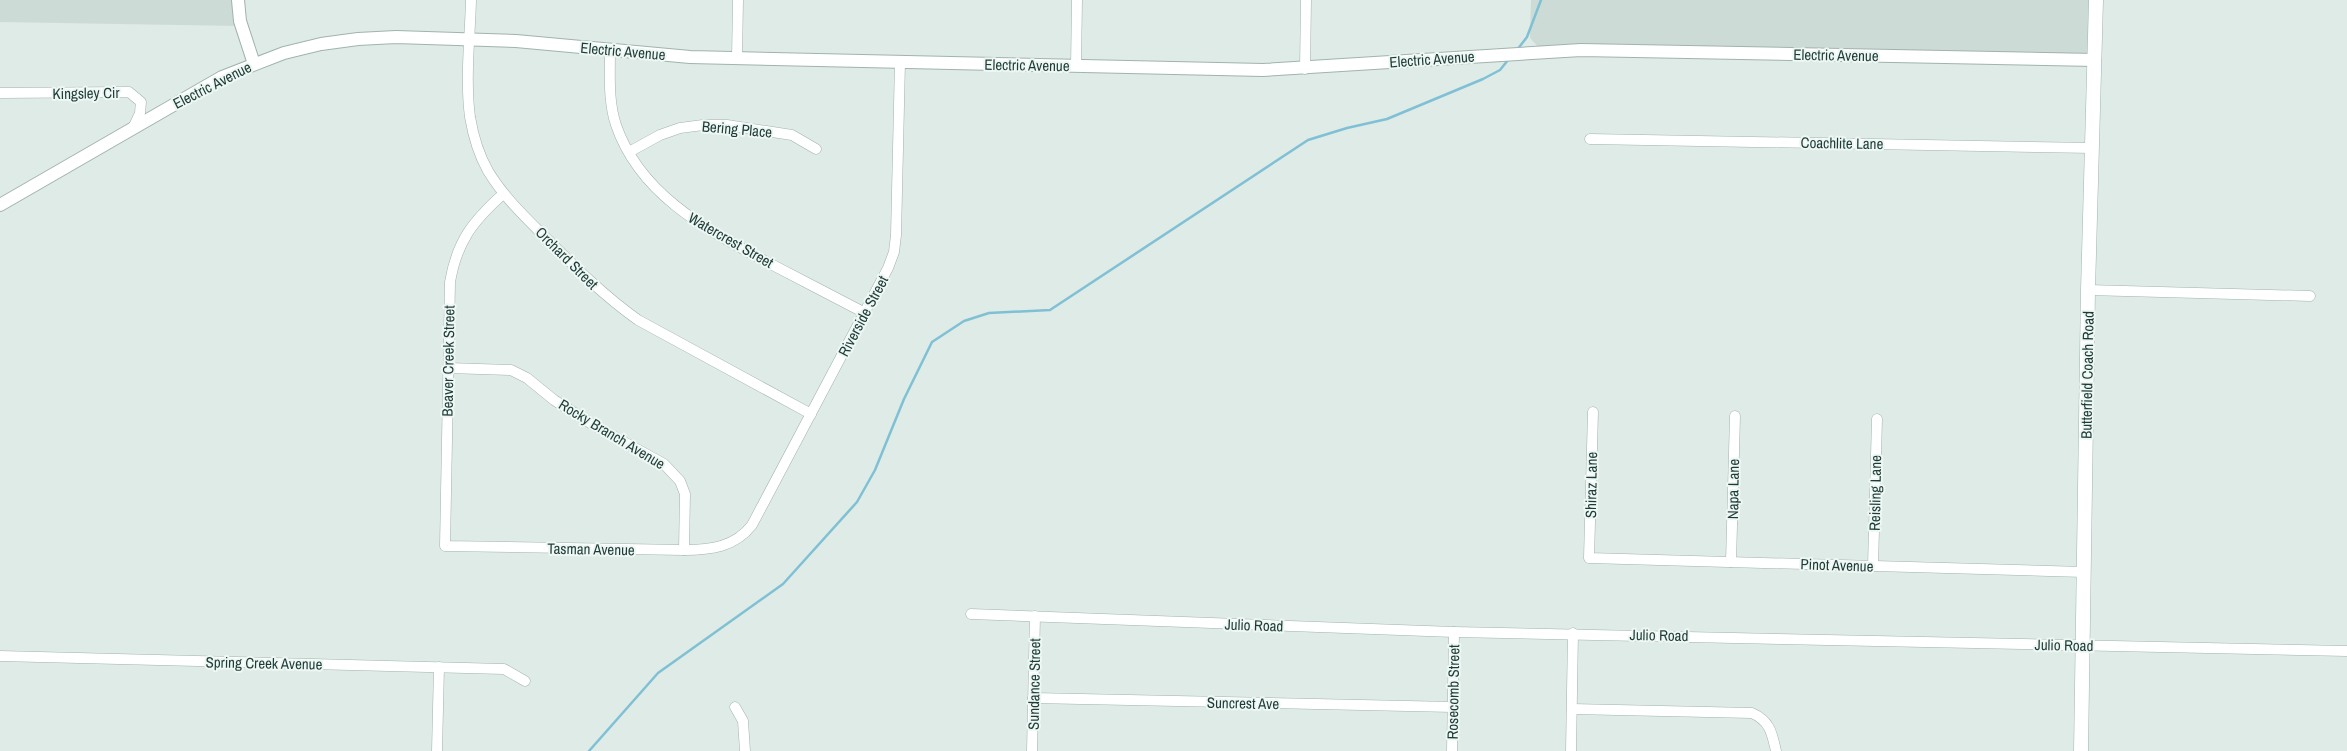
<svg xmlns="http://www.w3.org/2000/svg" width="2347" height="751" font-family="'Archivo Narrow',sans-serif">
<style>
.built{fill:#ccdbd5}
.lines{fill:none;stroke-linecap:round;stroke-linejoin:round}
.stream{stroke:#80c0d5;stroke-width:2.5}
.minor-casing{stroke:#a1b3ae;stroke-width:11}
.tertiary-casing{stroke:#a1b3ae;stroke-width:14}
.secondary-casing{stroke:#9cb7b0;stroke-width:15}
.minor{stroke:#fff;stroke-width:10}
.tertiary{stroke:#fff;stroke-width:12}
.secondary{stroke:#fff;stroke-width:14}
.labels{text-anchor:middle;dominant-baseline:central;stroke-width:4;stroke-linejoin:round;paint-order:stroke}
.street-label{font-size:15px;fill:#1e3c37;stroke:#eef7f4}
</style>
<rect width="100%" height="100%" fill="#deebe6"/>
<!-- built -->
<g class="built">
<polygon points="0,0 238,0 241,26 0,22"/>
<polygon points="1531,0 2096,0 2095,60 1542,51 1530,38"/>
</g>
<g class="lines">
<!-- stream -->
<g class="stream">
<polyline points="1517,50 1527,37 1541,0"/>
<polyline points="589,751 658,673 783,584 857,502 875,470 904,399 932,342 964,321 989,313 1050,310 1308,140 1347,128 1387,119 1483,79 1500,70 1508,60"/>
</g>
<!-- minor casing -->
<g class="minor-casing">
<g id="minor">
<path d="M471,0c-1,38 -6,79 -1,117 3,18 9,38 18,54 15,25 36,45 57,66 30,30 58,58 93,83l173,94"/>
<path d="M610,50c0,25 -2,51 6,75 24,70 90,104 151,137 33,17 65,34 98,51"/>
<polyline points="737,58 738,0"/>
<polyline points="1076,66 1077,0"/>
<polyline points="1305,69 1306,0"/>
<polyline points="0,93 129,92 141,102 140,113 133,128"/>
<polyline points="1590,139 2093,148"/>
<polyline points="629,152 660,135 680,128 703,125 727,125 792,135 816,149"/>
<path d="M503,194c-30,27 -46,47 -53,88l-5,264 239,4c27,0 51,-3 68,-25l136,-257 6,-16 2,-17 4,-173"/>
<polyline points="2088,290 2310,296"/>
<polyline points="448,368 511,370 527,378 554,400 595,426 664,464 680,481 685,494 684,550"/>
<polyline points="1593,412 1589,558 2084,572"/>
<polyline points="1731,562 1735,416"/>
<polyline points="1873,566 1877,419"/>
<polyline points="971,614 1454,632 2347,651"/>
<polyline points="0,656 504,669 525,681"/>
<polyline points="1033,698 1453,707"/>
<polyline points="735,707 743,721 745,751"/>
<path d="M1572,709l180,4c18,8 20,20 24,38"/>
<polyline points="437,751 439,667"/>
<polyline points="1032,751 1035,616"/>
<polyline points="1452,751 1454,632"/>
<polyline points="1571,751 1573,633"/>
</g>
</g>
<!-- tertiary casing -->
<g class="tertiary-casing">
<g id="tertiary">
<polyline points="238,0 240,21 254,64"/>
<polyline points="0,205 222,77 284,53 321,44 358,39 396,37 516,41 690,57 1263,70 1581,50 2095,60"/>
</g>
</g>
<!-- secondary casing -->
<g class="secondary-casing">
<polyline id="secondary" points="2081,751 2088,290 2096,0"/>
</g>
<!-- minor -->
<use href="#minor" class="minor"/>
<!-- tertiary -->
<use href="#tertiary" class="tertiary"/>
<!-- secondary -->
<use href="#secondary" class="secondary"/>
</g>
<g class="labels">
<!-- street labels -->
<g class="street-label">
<text transform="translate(623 51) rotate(5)">Electric Avenue</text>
<text transform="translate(1836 55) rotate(1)">Electric Avenue</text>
<text transform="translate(1432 59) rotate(-4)">Electric Avenue</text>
<text transform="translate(1027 65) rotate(1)">Electric Avenue</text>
<text transform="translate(212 85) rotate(-27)">Electric Avenue</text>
<text transform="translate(86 93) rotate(-1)">Kingsley Cir</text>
<text transform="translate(737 129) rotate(5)">Bering Place</text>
<text transform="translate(1842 143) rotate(1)">Coachlite Lane</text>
<text transform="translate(731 240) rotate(30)">Watercrest Street</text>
<text transform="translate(567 258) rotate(45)">Orchard Street</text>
<text transform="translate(863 316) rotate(-62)">Riverside Street</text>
<text transform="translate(448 361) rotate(-89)">Beaver Creek Street</text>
<text transform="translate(2087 375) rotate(-89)">Butterfield Coach Road</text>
<text transform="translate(612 434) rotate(31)">Rocky Branch Avenue</text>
<text transform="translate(1591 485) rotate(-89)">Shiraz Lane</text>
<text transform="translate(1733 489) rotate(-89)">Napa Lane</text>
<text transform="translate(1875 493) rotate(-89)">Reisling Lane</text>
<text transform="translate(591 549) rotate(1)">Tasman Avenue</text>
<text transform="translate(1837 565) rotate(2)">Pinot Avenue</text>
<text transform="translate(1254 625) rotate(2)">Julio Road</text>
<text transform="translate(1659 635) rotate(1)">Julio Road</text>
<text transform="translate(2064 645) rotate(1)">Julio Road</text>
<text transform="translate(264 663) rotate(1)">Spring Creek Avenue</text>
<text transform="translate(1034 684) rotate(-89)">Sundance Street</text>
<text transform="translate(1453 692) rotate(-89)">Rosecomb Street</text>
<text transform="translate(1243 703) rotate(1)">Suncrest Ave</text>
</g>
</g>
</svg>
